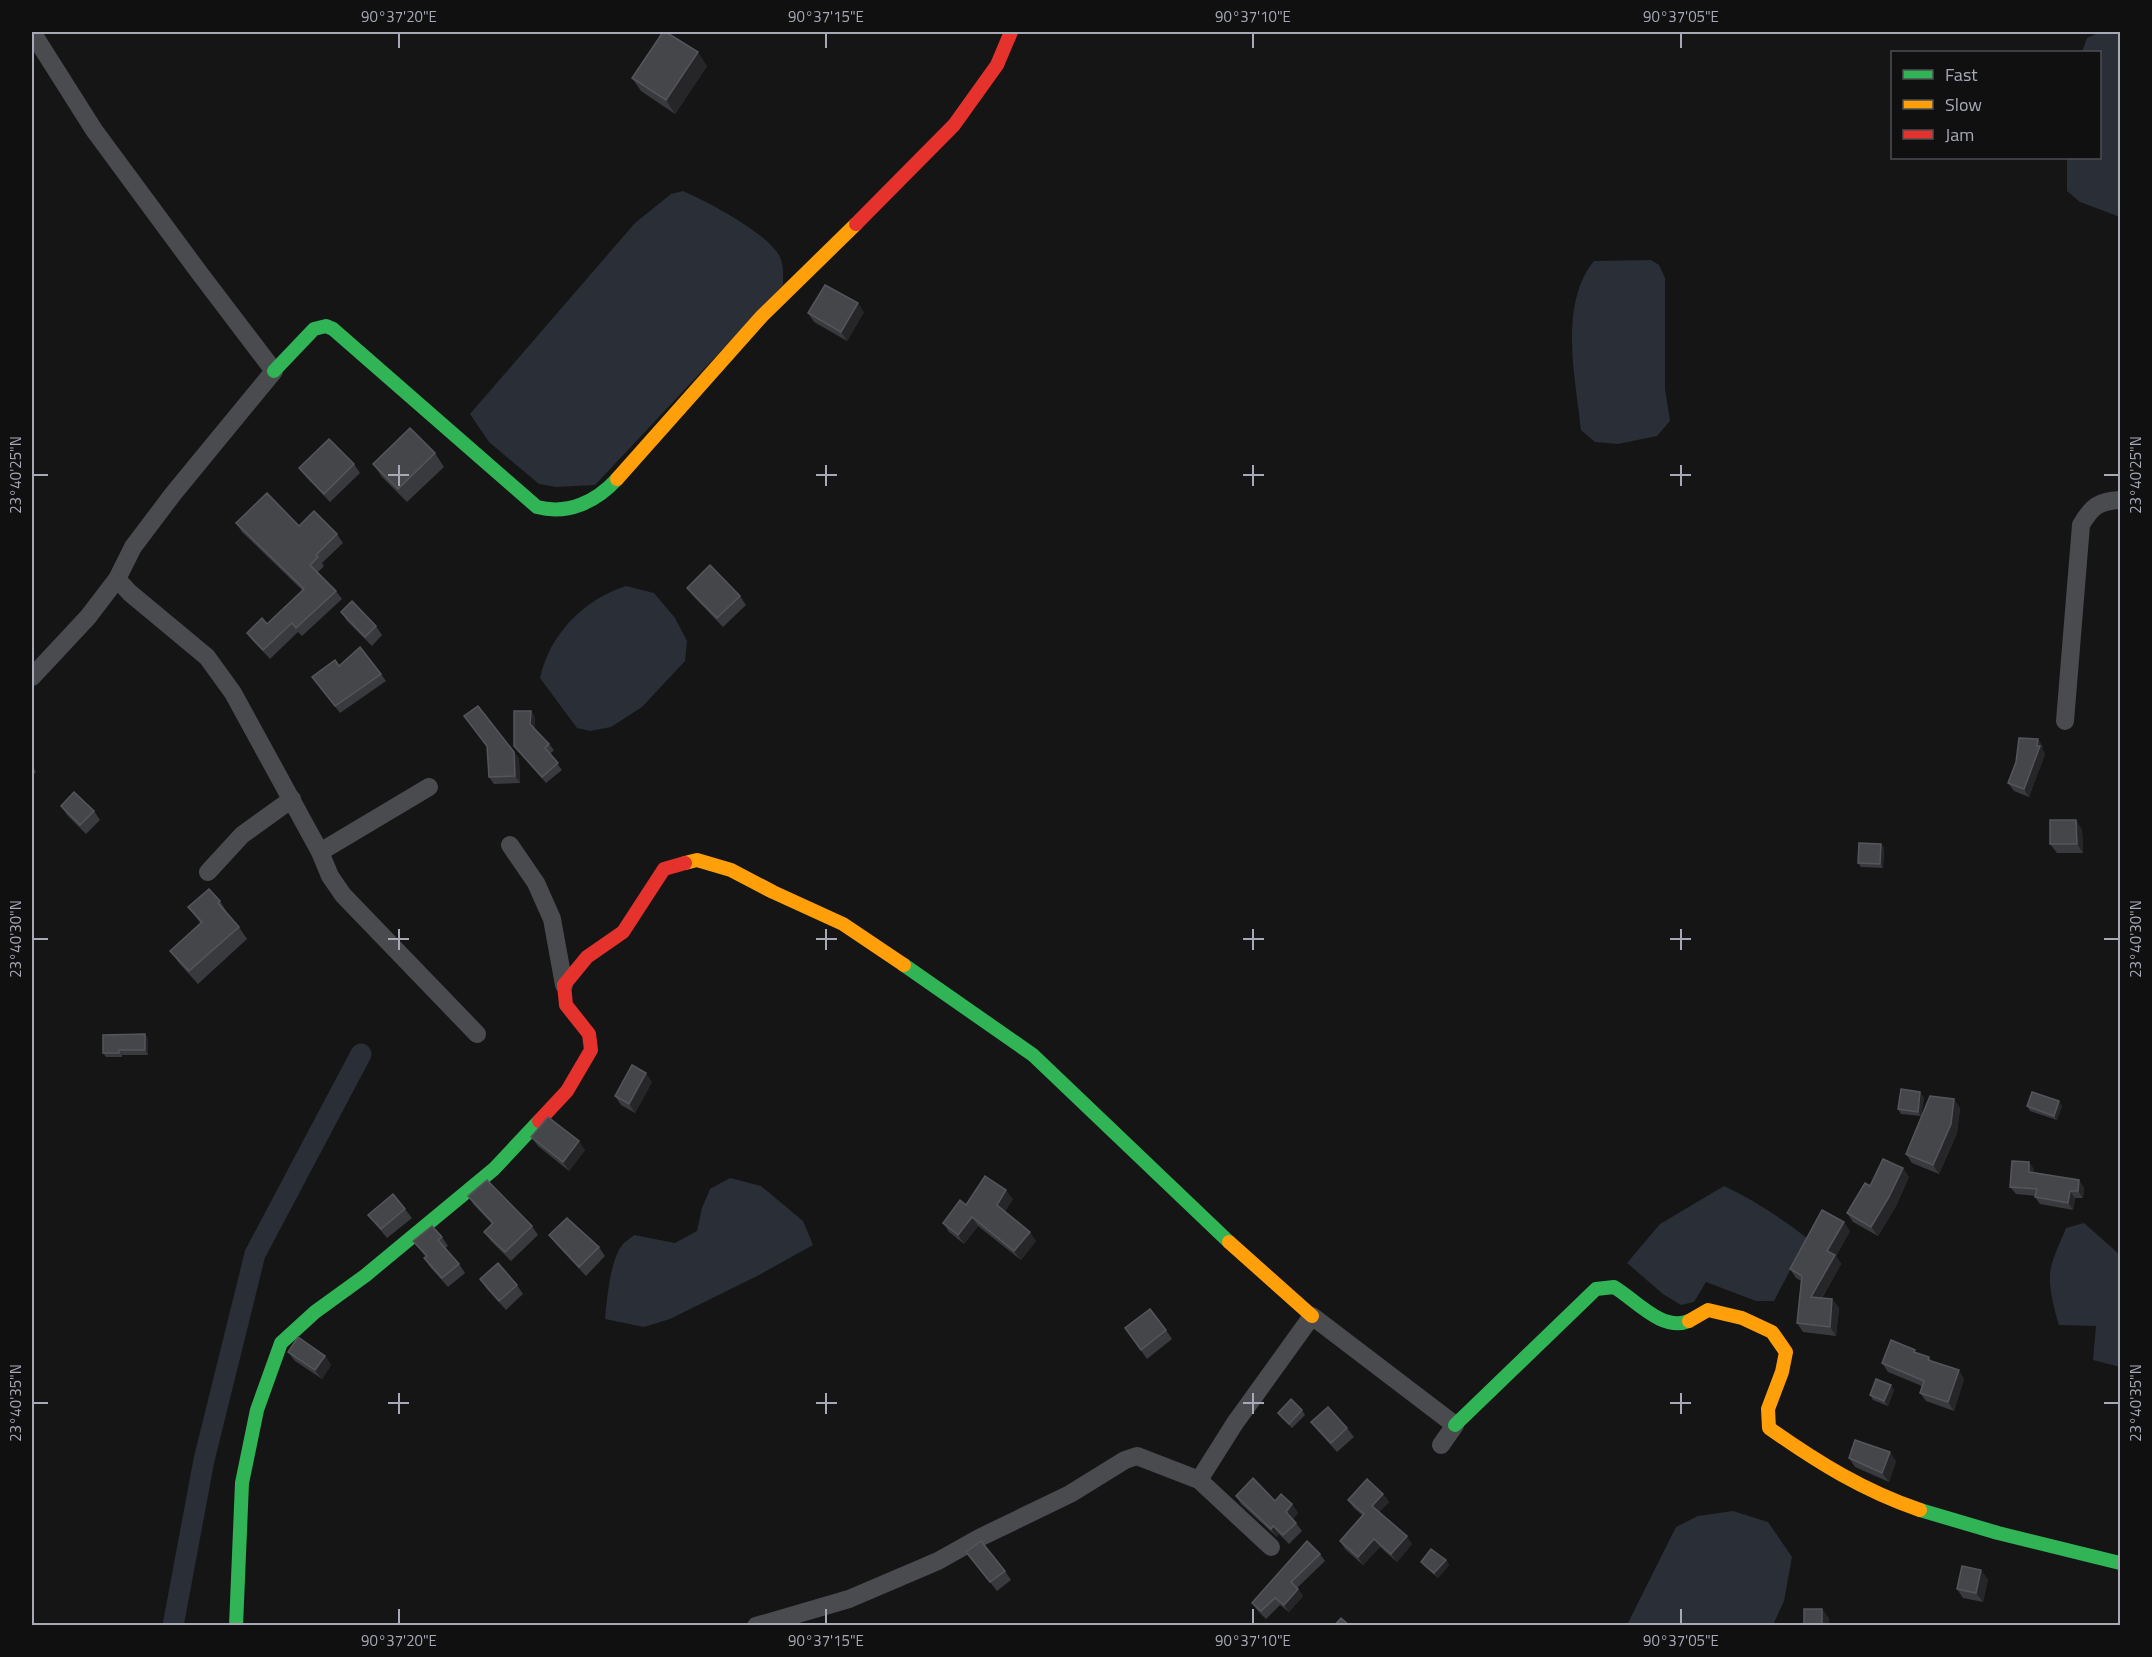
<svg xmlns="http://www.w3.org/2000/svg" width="2152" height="1657" font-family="'Titillium Web',sans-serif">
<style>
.water{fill:#292e37}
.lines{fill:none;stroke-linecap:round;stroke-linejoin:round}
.canal{stroke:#292e37;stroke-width:21}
.street{stroke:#4a4b4e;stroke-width:18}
.fast{stroke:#30b455;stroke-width:14}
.slow{stroke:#ff9f0a;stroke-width:14}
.jam{stroke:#e5322d;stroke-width:14}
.wall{fill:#393a3d}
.shaded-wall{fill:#262628}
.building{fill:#45464a;stroke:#54565b;stroke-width:1.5}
.ticks{fill:none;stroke:#a7aab6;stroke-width:2}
.neatline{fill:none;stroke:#a7aab6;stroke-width:2}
.ticks-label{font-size:15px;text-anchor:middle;fill:#a7aab6}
</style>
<rect width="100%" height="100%" fill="#151516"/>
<!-- water -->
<g class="water">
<polygon points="2100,32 2120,32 2120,217 2080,202 2067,191 2067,158 2100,158 2100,52 2082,52 2087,38"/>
<path d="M683,191c25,11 85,42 97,66 4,9 3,19 3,28l-188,200 -39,2 -17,-3 -50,-42 -19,-28 165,-191 36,-29z"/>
<path d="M1651,260l8,5 6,13v111l5,32 -13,15 -39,8 -23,-2 -14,-12c-5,-52 -23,-125 13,-169z"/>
<path d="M626,586l28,7 21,25 12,23 -2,20 -43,46 -31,20 -21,4 -13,-3 -37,-50c9,-43 44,-79 86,-92z"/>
<path d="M730,1178l31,8 42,35 10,24 -54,30 -89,44 -26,8 -39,-8c2,-19 5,-60 18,-75 3,-3 8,-6 11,-9l41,8 22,-12 5,-23 8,-19z"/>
<path d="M1724,1186c30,14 57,32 83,52l-33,63h-18l-50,-19 -12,20 -13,3 -18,-11 -36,-31 33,-39z"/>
<path d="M2084,1223l36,32v112l-27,-7 3,-34 -37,-1c-5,-17 -10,-34 -9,-52 2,-15 11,-32 16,-45z"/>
<polygon points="1733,1511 1768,1522 1792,1557 1784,1601 1773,1625 1627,1625 1676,1527 1698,1516"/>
</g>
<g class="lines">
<!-- canal -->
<polyline class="canal" points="173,1626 204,1460 255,1254 361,1054"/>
<!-- street -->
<g class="street">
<polyline points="32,32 94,130 198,271 274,371 173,494 133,547 117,579 88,617 32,677"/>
<polyline points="117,579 130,593 207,657 233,693 320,852 330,876 343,895 477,1034"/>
<path d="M2065,721l16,-196c11,-19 18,-24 39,-25"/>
<polyline points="510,845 536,883 552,919 564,985"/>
<polyline points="320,852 429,787"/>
<polyline points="208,872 242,835 292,799"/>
<polyline points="1199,1480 1235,1423 1312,1316 1455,1425 1441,1445"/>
<polyline points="756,1626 849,1599 938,1561 979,1538 1070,1494 1125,1460 1137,1456 1199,1480 1271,1547"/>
</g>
<!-- fast -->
<g class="fast">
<path d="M274,371l40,-42 12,-3 7,3 204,178c31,8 59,-5 80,-28"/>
<polyline points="904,965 1033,1055 1229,1242"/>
<path d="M1455,1425l141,-136 18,-2c22,13 48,45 75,34"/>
<polyline points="1920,1510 1998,1533 2120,1563"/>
<polyline points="236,1626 242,1483 257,1410 281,1343 315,1312 366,1275 494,1169 539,1121"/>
</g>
<!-- slow -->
<g class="slow">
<polyline points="617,479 762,316 856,224"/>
<polyline points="685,863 697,860 731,870 773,892 843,924 904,965"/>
<polyline points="1229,1242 1312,1316"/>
<path d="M1689,1321l19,-11 34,8 30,14 14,20 -4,20 -14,37 1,19c48,34 95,63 151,82"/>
</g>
<!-- jam -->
<g class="jam">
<polyline points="856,224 954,125 997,65 1011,32"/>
<polyline points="539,1121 567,1091 591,1050 589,1034 566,1005 564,985 587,957 623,932 664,869 685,863"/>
</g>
</g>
<!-- wall -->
<g class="wall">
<polygon points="1958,32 1991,32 1991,34 1960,34"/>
<polygon points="707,66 675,114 641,91 632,78"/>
<polygon points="864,312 847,341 814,322 808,313"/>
<polygon points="435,453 444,467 407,502 382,477 373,464"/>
<polygon points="354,464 360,473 330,502 306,477 299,468"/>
<polygon points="236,523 299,526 337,534 343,543 322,563 324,566 318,572 336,591 342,599 302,636 298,632 270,659 253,641 247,633 267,624 303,591 242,532"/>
<polygon points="687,588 740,596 746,605 723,627 694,597"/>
<polygon points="341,612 376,626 382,635 372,646 347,621"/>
<polygon points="339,666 381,674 386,681 340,713 318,684"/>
<polygon points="531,711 535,718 535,729 549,744 554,750 550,754 562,770 546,783 514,746"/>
<polygon points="464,716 514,752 519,759 520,783 494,784 489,777 487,747"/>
<polygon points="2038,739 2043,747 2043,750 2045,754 2029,797 2014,791 2008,783"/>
<polygon points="32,766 36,772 32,776"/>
<polygon points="61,806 94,811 100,820 86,834 67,815"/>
<polygon points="2082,829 2083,853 2057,853 2050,844"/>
<polygon points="1881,844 1884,848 1883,868 1861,867 1858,863"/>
<polygon points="220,901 228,914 239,927 247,939 198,984 179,963 170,951 201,924 188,907"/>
<polygon points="145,1034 148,1039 148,1055 122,1055 122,1057 106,1057 103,1053"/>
<polygon points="652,1082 635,1113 621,1105 615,1096"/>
<polygon points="1924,1097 1921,1116 1901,1114 1898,1109"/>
<polygon points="2027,1106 2062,1106 2057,1120 2030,1111"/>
<polygon points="1960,1108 1957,1133 1939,1174 1912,1163 1906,1154"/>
<polygon points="531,1137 585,1150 569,1171 538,1146"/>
<polygon points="2034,1169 2034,1172 2079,1180 2084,1188 2083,1198 2075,1198 2073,1210 2040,1204 2035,1197 2036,1196 2016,1194 2010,1187"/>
<polygon points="1909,1177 1896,1206 1878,1236 1853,1222 1847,1213 1870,1186"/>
<polygon points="468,1196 532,1226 538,1235 511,1261 491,1241 484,1232 492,1224 474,1205"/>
<polygon points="1013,1199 1005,1211 1036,1241 1021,1260 978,1226 964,1244 949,1232 943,1223 966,1205"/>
<polygon points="405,1209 412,1218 387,1238 368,1215"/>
<polygon points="1850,1231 1836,1256 1841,1264 1822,1298 1832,1299 1839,1308 1836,1336 1803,1332 1797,1323 1801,1281 1796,1278 1790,1269"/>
<polygon points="549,1235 599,1247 605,1256 586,1276 556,1244"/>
<polygon points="442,1237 448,1246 445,1248 459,1264 465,1273 448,1287 430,1267 424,1258 426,1257 413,1241"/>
<polygon points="480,1279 517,1285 523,1294 506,1310 486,1288"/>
<polygon points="1125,1328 1166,1330 1172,1339 1147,1359"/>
<polygon points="288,1352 325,1356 331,1365 322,1379 295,1361"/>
<polygon points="1918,1353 1929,1357 1932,1362 1964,1379 1954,1411 1926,1401 1920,1393 1922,1386 1888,1372 1882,1363"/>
<polygon points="1891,1385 1894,1390 1888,1406 1873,1400 1870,1395"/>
<polygon points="1302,1410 1305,1415 1292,1428 1281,1417 1278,1413"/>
<polygon points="1311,1422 1347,1428 1354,1437 1337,1452 1318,1431"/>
<polygon points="1849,1458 1896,1461 1889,1482 1855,1467"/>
<polygon points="1383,1494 1389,1502 1379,1512 1412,1544 1397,1562 1380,1547 1363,1565 1345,1549 1340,1541 1362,1515 1354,1508 1348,1500"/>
<polygon points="1236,1496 1275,1501 1292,1504 1298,1513 1293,1519 1302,1531 1289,1544 1279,1534 1277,1537 1241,1504"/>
<polygon points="966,1552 1005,1571 1011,1580 997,1591"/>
<polygon points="1320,1554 1325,1561 1297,1588 1303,1596 1289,1612 1280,1605 1266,1619 1257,1610 1252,1603"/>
<polygon points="1446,1560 1449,1565 1438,1578 1424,1566 1421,1562"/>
<polygon points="1988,1579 1983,1602 1963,1598 1957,1589"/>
</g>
<!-- shaded-wall -->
<g class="shaded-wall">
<polygon points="698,52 707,66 675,114 666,100"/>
<polygon points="858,303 864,312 847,341 841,332"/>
<polygon points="531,711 535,718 535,731 530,724"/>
<polygon points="2038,739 2043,747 2043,750 2045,754 2029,797 2024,789 2037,746"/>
<polygon points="514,752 519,759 520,783 515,776"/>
<polygon points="2076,820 2082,829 2083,853 2077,844"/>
<polygon points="1881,844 1884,848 1883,868 1880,864"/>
<polygon points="145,1034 148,1039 148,1055 145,1050"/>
<polygon points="646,1073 652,1082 635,1113 629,1104"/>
<polygon points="1920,1092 1924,1097 1921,1116 1918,1112"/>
<polygon points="1954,1099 1960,1108 1957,1133 1939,1174 1933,1165"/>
<polygon points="2059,1101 2062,1106 2057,1120 2054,1116"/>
<polygon points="579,1141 585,1150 569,1171 563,1162"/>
<polygon points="2029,1162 2034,1169 2034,1179 2029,1172"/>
<polygon points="1903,1168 1909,1177 1896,1206 1878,1236 1871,1227"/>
<polygon points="2079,1180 2084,1188 2083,1198 2078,1191"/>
<polygon points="1006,1190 1013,1199 1003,1214 997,1205"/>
<polygon points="2070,1191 2075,1198 2073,1210 2068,1203"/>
<polygon points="972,1217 978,1226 964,1244 958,1235"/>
<polygon points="1844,1222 1850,1231 1836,1256 1841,1264 1817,1306 1811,1297 1827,1251"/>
<polygon points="1030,1232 1036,1241 1021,1260 1014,1251"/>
<polygon points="1832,1299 1839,1308 1836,1336 1830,1327"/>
<polygon points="325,1356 331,1365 322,1379 315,1370"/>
<polygon points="1959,1370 1964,1379 1954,1411 1948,1402"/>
<polygon points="1891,1385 1894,1390 1888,1406 1884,1401"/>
<polygon points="1890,1452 1896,1461 1889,1482 1882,1473"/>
<polygon points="1383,1494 1389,1502 1378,1514 1372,1506"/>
<polygon points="1292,1504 1298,1513 1291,1521 1286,1512"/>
<polygon points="1273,1526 1279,1534 1277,1537 1271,1529"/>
<polygon points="1407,1536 1412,1544 1397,1562 1391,1554"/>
<polygon points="1374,1539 1380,1547 1363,1565 1358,1557"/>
<polygon points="1446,1560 1449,1565 1438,1578 1434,1573"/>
<polygon points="1981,1570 1988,1579 1983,1602 1976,1593"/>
<polygon points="1298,1589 1303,1596 1289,1612 1284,1605"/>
<polygon points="1822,1609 1829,1618 1829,1626 1822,1626"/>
</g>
<!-- building -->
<g class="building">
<polygon points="663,32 666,32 698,52 666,100 632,78"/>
<polygon points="825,285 858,303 841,332 808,313"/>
<polygon points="410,428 435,453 398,489 373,464"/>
<polygon points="329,439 354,464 324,494 299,468"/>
<polygon points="267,493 299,526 314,511 337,534 316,555 318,557 310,565 336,591 296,628 292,623 263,650 247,633 262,618 267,624 304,589 236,523"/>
<polygon points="710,565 740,596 717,618 687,588"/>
<polygon points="352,601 376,626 365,637 341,612"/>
<polygon points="360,647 381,674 335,706 312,677 335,660 339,666"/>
<polygon points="478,706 514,752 515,776 489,777 487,746 464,716"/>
<polygon points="514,711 531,711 530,724 549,744 545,748 558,763 542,777 514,746"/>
<polygon points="2019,738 2038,739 2037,746 2040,746 2024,789 2008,783 2016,762"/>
<polygon points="74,792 94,811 80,825 61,806"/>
<polygon points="2050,820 2076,820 2077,844 2050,844"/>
<polygon points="1859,843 1881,844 1880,864 1858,863"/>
<polygon points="209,889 220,901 218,903 239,927 189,971 170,951 202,922 188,907"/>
<polygon points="145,1034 145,1050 119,1050 119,1053 103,1053 103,1035"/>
<polygon points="632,1065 646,1073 629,1104 615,1096"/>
<polygon points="1901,1089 1920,1092 1918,1112 1898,1109"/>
<polygon points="2032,1092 2059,1101 2054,1116 2027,1106"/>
<polygon points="1930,1096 1954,1099 1951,1124 1933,1165 1906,1154"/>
<polygon points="548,1117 579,1141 563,1162 531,1137"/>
<polygon points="1883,1159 1903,1168 1889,1197 1871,1227 1847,1213 1865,1183 1870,1186"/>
<polygon points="2012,1161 2029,1162 2029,1172 2079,1180 2078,1191 2070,1191 2068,1203 2035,1197 2037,1189 2010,1187"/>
<polygon points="985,1176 1006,1190 997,1205 1030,1232 1014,1251 972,1217 958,1235 943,1223 960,1200 966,1205"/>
<polygon points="487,1180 532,1226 505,1252 484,1232 493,1223 468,1196"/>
<polygon points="393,1194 405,1209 381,1229 368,1215"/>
<polygon points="1822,1210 1844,1222 1827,1251 1835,1255 1811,1297 1832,1299 1830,1327 1797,1323 1802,1276 1790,1269"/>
<polygon points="567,1218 599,1247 579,1267 549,1235"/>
<polygon points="432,1226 442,1237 438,1240 459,1264 442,1278 424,1258 427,1256 413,1241"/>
<polygon points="498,1263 517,1285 499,1301 480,1279"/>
<polygon points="1150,1309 1166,1330 1141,1350 1125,1328"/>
<polygon points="298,1337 325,1356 315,1370 288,1352"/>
<polygon points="1891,1340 1915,1350 1914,1352 1929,1357 1928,1360 1959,1370 1948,1402 1920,1393 1924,1381 1882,1363"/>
<polygon points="1876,1379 1891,1385 1884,1401 1870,1395"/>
<polygon points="1291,1399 1302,1410 1289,1424 1278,1413"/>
<polygon points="1328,1407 1347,1428 1331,1443 1311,1422"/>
<polygon points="1855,1440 1890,1452 1882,1473 1849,1458"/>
<polygon points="1253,1478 1275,1501 1281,1494 1292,1504 1286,1512 1296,1523 1283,1535 1273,1526 1271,1529 1236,1496"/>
<polygon points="1367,1479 1383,1494 1372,1506 1407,1536 1391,1554 1374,1539 1358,1557 1340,1541 1364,1514 1348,1500"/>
<polygon points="981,1541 1005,1571 990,1582 966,1552"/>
<polygon points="1307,1541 1320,1554 1291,1582 1298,1589 1284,1605 1275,1598 1261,1611 1252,1603"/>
<polygon points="1431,1549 1446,1560 1434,1573 1421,1562"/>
<polygon points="1962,1566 1981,1570 1976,1593 1957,1589"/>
<rect x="1804" y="1609" width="18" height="17"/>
<polygon points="1341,1618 1350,1626 1334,1626"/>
</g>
<!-- ticks -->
<path class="ticks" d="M399,33v15M826,33v15M1253,33v15M1681,33v15M399,465v21M826,465v21M1253,465v21M1681,465v21M33,475h15M388,475h21M816,475h21M1243,475h21M1670,475h21M2104,475h15M399,929v21M826,929v21M1253,929v21M1681,929v21M33,939h15M388,939h21M816,939h21M1243,939h21M1670,939h21M2104,939h15M399,1393v21M826,1393v21M1253,1393v21M1681,1393v21M33,1403h15M388,1403h21M816,1403h21M1243,1403h21M1670,1403h21M2104,1403h15M399,1609v15M826,1609v15M1253,1609v15M1681,1609v15"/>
<!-- border -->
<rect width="2152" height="1657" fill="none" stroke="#101011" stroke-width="66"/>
<!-- legend -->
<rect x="1891" y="51" width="210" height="108" fill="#101011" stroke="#4c4e53" stroke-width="1.5"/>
<rect x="1903" y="70" width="30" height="9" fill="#30b455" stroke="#4c4e53" stroke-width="1.5"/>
<text x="1945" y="81" font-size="18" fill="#a7aab6">Fast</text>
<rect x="1903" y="100" width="30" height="9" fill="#ff9f0a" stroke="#4c4e53" stroke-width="1.5"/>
<text x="1945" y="111" font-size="18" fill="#a7aab6">Slow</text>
<rect x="1903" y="130" width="30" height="9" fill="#e5322d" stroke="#4c4e53" stroke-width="1.5"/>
<text x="1945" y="141" font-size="18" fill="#a7aab6">Jam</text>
<rect x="33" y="33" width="2086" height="1591" class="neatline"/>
<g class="ticks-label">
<text x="399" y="22">90°37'20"E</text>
<text x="826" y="22">90°37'15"E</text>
<text x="1253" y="22">90°37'10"E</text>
<text x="1681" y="22">90°37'05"E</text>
<text transform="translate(2136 475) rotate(-90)" y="5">23°40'25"N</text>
<text transform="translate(16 475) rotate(-90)" y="5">23°40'25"N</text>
<text transform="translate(2136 939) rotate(-90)" y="5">23°40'30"N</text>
<text transform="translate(16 939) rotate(-90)" y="5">23°40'30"N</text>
<text transform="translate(2136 1403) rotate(-90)" y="5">23°40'35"N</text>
<text transform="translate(16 1403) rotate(-90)" y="5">23°40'35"N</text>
<text x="399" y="1646">90°37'20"E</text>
<text x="826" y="1646">90°37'15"E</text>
<text x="1253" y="1646">90°37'10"E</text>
<text x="1681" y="1646">90°37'05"E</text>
</g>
</svg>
